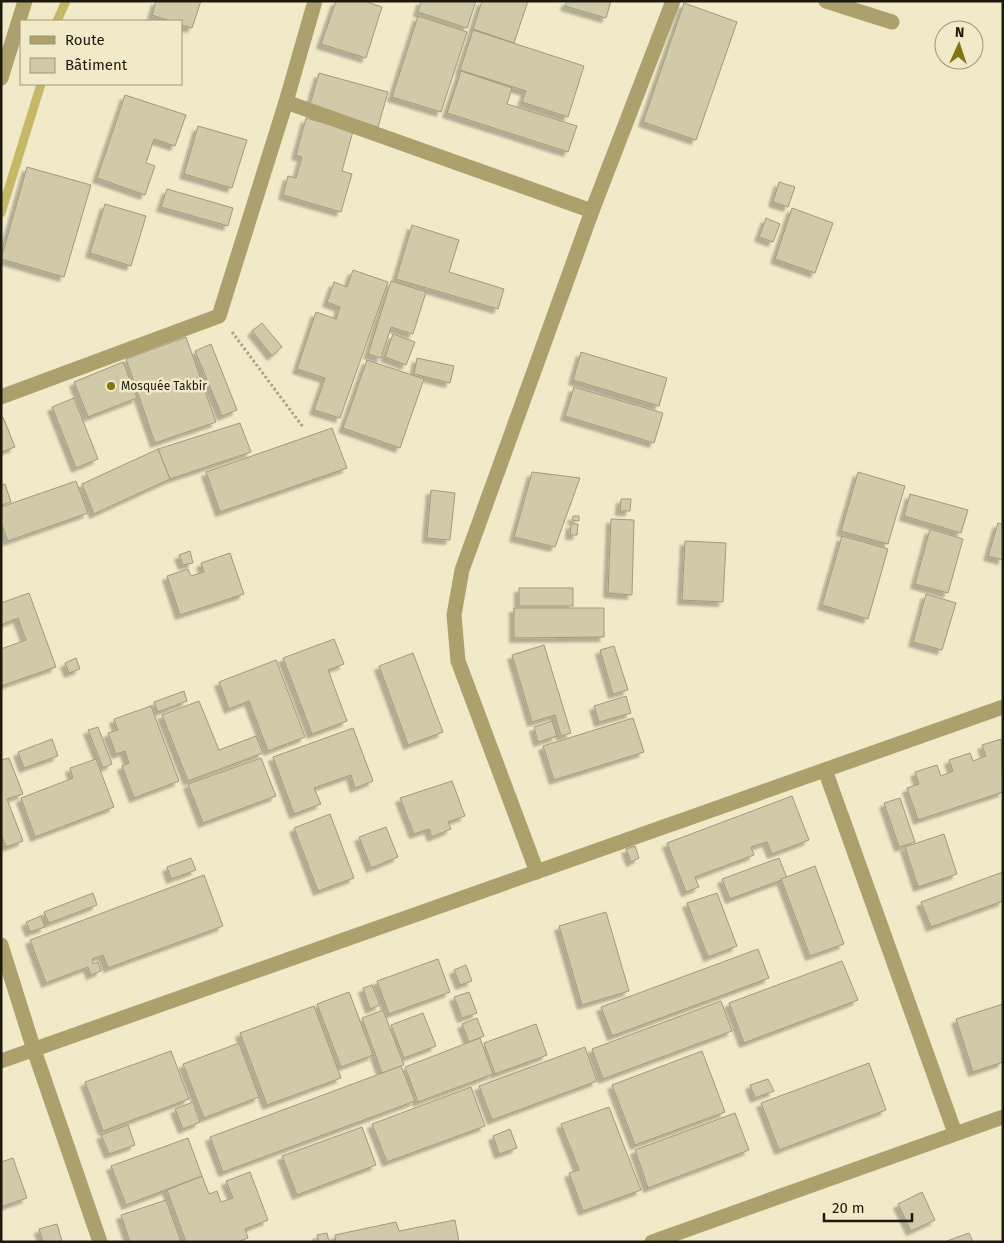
<svg xmlns="http://www.w3.org/2000/svg" width="1004" height="1243" font-family="'Fira Sans',sans-serif">
<style>
.lines{fill:none;stroke-linecap:round;stroke-linejoin:round}
.stream{stroke:#c7b868;stroke-width:9}
.building{fill:#d0caa9;stroke:#a09a7b;filter:url(#shadow)}
.path{stroke:#a8a389;stroke-width:3;stroke-dasharray:2.5 2.5;stroke-linecap:butt}
.minor{stroke:#aca16c;stroke-width:15}
.poi-dot{fill:#847416;stroke:#f0eac9;stroke-width:2}
.labels{text-anchor:middle;dominant-baseline:central;stroke-width:5;stroke-linejoin:round;paint-order:stroke}
.poi-label{font-size:12px;fill:#1c1a0e;stroke:#f0eac9;text-anchor:start}
</style>
<defs>
<filter id="shadow"><feDropShadow dx="-4.5" dy="4.5" stdDeviation="1" flood-color="#0004"/></filter>
</defs>
<rect width="100%" height="100%" fill="#f0eac9"/>
<g class="lines">
<!-- stream -->
<g class="stream">
<polyline points="57,21 66,1"/>
<polyline points="1,213 41,84"/>
</g>
</g>
<!-- building -->
<g class="building">
<polygon points="156,1 201,1 192,28 181,25 181,21 170,21 152,15"/>
<polygon points="336,1 364,1 382,7 366,58 321,44"/>
<polygon points="421,1 476,1 467,28 418,12"/>
<polygon points="482,1 528,1 514,43 473,29"/>
<polygon points="567,1 611,1 606,18 565,6"/>
<polygon points="684,3 737,22 696,140 643,122"/>
<polygon points="418,16 467,32 441,112 392,97"/>
<polygon points="473,30 584,66 568,117 522,102 526,91 460,70"/>
<polygon points="461,71 512,88 507,104 577,126 568,152 447,113"/>
<polygon points="319,73 388,92 378,127 309,108"/>
<polygon points="125,95 186,115 175,146 154,139 146,163 155,166 145,195 97,178"/>
<polygon points="306,118 353,131 342,171 352,174 341,212 283,195 288,176 296,178 302,157 296,155"/>
<polygon points="198,126 247,140 232,188 184,174"/>
<polygon points="27,167 91,185 64,277 1,259"/>
<polygon points="779,182 795,187 788,207 773,202"/>
<polygon points="167,189 233,208 228,226 161,207"/>
<polygon points="105,204 146,216 131,266 90,253"/>
<polygon points="792,208 833,223 815,273 775,259"/>
<polygon points="766,218 780,224 773,242 759,237"/>
<polygon points="412,225 459,240 449,272 504,289 498,309 396,279"/>
<polygon points="353,270 388,282 340,418 314,410 325,378 297,369 316,312 336,319 340,307 327,302 334,282 347,287"/>
<polygon points="391,281 426,292 413,334 391,327 381,358 368,354"/>
<polygon points="262,323 282,347 272,356 252,331"/>
<polygon points="393,334 415,342 406,365 385,357"/>
<polygon points="186,337 216,422 155,443 126,359"/>
<polygon points="211,344 237,410 222,416 195,351"/>
<polygon points="581,352 667,378 659,406 573,380"/>
<polygon points="417,358 454,366 450,383 414,374"/>
<polygon points="367,360 424,379 400,448 343,428"/>
<polygon points="123,362 137,398 88,417 74,382"/>
<polygon points="574,387 663,413 654,443 565,416"/>
<polygon points="74,398 98,459 76,468 52,407"/>
<polygon points="3,417 15,447 1,452 1,418"/>
<polygon points="240,423 251,452 170,479 158,449"/>
<polygon points="332,428 347,468 220,512 206,472"/>
<polygon points="158,449 170,479 94,514 82,484"/>
<polygon points="532,472 580,478 555,547 514,537"/>
<polygon points="858,472 905,486 888,544 841,531"/>
<polygon points="76,481 88,513 8,541 1,523 1,507"/>
<polygon points="5,484 11,502 1,505 1,485"/>
<polygon points="431,490 455,493 450,540 427,538"/>
<polygon points="910,494 968,510 961,533 904,516"/>
<polygon points="621,499 631,499 630,511 620,511"/>
<polygon points="573,516 579,516 579,521 572,520"/>
<polygon points="611,519 634,520 632,595 608,593"/>
<polygon points="998,523 1003,524 1003,560 988,556"/>
<polygon points="571,524 578,524 577,535 570,535"/>
<polygon points="930,529 963,539 948,593 915,584"/>
<polygon points="842,536 888,549 868,619 822,605"/>
<polygon points="685,541 726,543 723,602 682,600"/>
<polygon points="190,551 193,563 183,565 179,555"/>
<polygon points="230,553 244,594 180,615 167,576 188,569 191,576 204,572 201,563"/>
<rect x="519" y="588" width="54" height="18"/>
<polygon points="29,593 56,667 1,686 1,649 26,640 18,618 1,625 1,603"/>
<polygon points="926,594 956,603 942,650 913,642"/>
<polygon points="514,608 604,608 604,637 514,638"/>
<polygon points="334,639 344,664 328,670 347,721 312,734 283,658"/>
<polygon points="544,645 571,733 561,736 555,715 532,722 512,655"/>
<polygon points="614,646 628,690 613,694 600,650"/>
<polygon points="413,653 443,732 408,745 379,666"/>
<polygon points="76,658 80,669 69,673 65,663"/>
<polygon points="276,660 305,737 268,751 249,701 229,709 219,682"/>
<polygon points="184,691 187,701 158,712 154,702"/>
<polygon points="626,696 631,713 599,722 594,706"/>
<polygon points="199,701 219,750 256,736 263,753 188,781 162,715"/>
<polygon points="151,706 179,781 134,798 122,766 129,763 125,751 116,754 108,733 118,730 114,719"/>
<polygon points="633,718 644,752 554,780 543,746"/>
<polygon points="552,721 557,736 538,742 534,727"/>
<polygon points="98,727 112,764 103,768 88,730"/>
<polygon points="353,728 373,781 355,788 351,775 314,788 321,804 294,814 273,757"/>
<polygon points="52,739 58,756 24,768 18,752"/>
<polygon points="1001,739 1003,792 918,820 907,788 919,784 915,772 937,765 941,776 953,771 949,760 970,753 973,761 986,756 982,745"/>
<polygon points="9,758 23,794 7,799 23,841 6,847 1,834 1,760"/>
<polygon points="261,758 276,796 203,823 188,784"/>
<polygon points="96,759 114,807 35,837 21,798 73,778 70,768"/>
<polygon points="452,781 465,816 448,822 451,829 432,837 429,829 414,834 400,798"/>
<polygon points="792,796 809,840 772,854 767,842 751,847 754,855 695,877 699,887 686,892 667,843"/>
<polygon points="900,798 915,842 899,847 884,803"/>
<polygon points="330,814 354,878 318,891 294,828"/>
<polygon points="386,827 398,857 371,868 359,837"/>
<polygon points="944,834 957,874 918,887 905,847"/>
<polygon points="635,846 639,858 631,862 626,849"/>
<polygon points="191,858 196,870 171,879 167,867"/>
<polygon points="779,858 787,878 730,899 722,879"/>
<polygon points="815,866 844,944 810,956 781,879"/>
<polygon points="1003,872 1003,901 931,927 921,902"/>
<polygon points="204,875 223,926 108,968 103,955 92,959 93,964 98,962 101,971 91,975 88,967 46,983 30,940"/>
<polygon points="93,893 97,905 49,923 44,912"/>
<polygon points="717,893 737,946 708,957 687,903"/>
<polygon points="606,912 629,991 582,1005 559,926"/>
<polygon points="41,916 45,927 30,932 26,922"/>
<polygon points="758,949 769,978 612,1036 601,1007"/>
<polygon points="438,959 450,992 389,1014 377,981"/>
<polygon points="842,961 858,1000 744,1043 729,1003"/>
<polygon points="466,965 472,981 460,985 454,970"/>
<polygon points="372,985 380,1005 370,1009 363,988"/>
<polygon points="349,992 373,1055 341,1067 317,1004"/>
<polygon points="469,992 477,1013 462,1018 454,997"/>
<polygon points="721,1001 732,1031 603,1079 592,1049"/>
<polygon points="1003,1004 1003,1062 973,1072 956,1019"/>
<polygon points="314,1006 341,1078 267,1105 240,1033"/>
<polygon points="383,1010 404,1065 382,1073 362,1018"/>
<polygon points="423,1013 436,1046 404,1058 391,1025"/>
<polygon points="477,1018 484,1036 469,1042 462,1024"/>
<polygon points="536,1024 547,1055 495,1074 484,1043"/>
<polygon points="480,1038 493,1074 418,1102 405,1067"/>
<polygon points="239,1043 259,1097 204,1118 183,1064"/>
<polygon points="585,1047 597,1081 492,1120 479,1086"/>
<polygon points="171,1051 189,1099 103,1131 85,1082"/>
<polygon points="702,1051 725,1112 635,1145 612,1085"/>
<polygon points="869,1063 886,1110 779,1150 761,1103"/>
<polygon points="401,1066 415,1101 223,1172 210,1137"/>
<polygon points="768,1079 774,1091 755,1098 750,1085"/>
<polygon points="471,1087 485,1126 387,1162 372,1124"/>
<polygon points="193,1102 200,1122 183,1129 175,1109"/>
<polygon points="609,1107 641,1190 583,1211 569,1173 579,1170 561,1124"/>
<polygon points="735,1113 749,1150 648,1188 635,1150"/>
<polygon points="128,1125 135,1145 109,1154 101,1135"/>
<polygon points="362,1127 376,1165 297,1195 282,1156"/>
<polygon points="510,1129 517,1148 499,1154 493,1136"/>
<polygon points="188,1138 202,1176 126,1205 111,1166"/>
<polygon points="13,1158 27,1198 1,1207 1,1162"/>
<polygon points="250,1172 268,1220 245,1229 248,1238 237,1242 186,1242 167,1190 202,1176 209,1194 217,1191 221,1202 233,1198 226,1181"/>
<polygon points="922,1192 935,1220 911,1231 898,1204"/>
<polygon points="166,1200 181,1242 130,1242 121,1215"/>
<polygon points="455,1220 459,1242 336,1242 335,1235 396,1222 399,1231"/>
<polygon points="57,1224 62,1241 43,1242 39,1229"/>
<polygon points="327,1233 329,1242 319,1242 317,1235"/>
<polygon points="969,1233 973,1242 947,1242 947,1241"/>
</g>
<g class="lines">
<!-- path -->
<polyline class="path" points="232,332 303,427"/>
<!-- minor -->
<g class="minor">
<polyline points="826,1 892,22"/>
<polyline points="1,78 25,1"/>
<polyline points="286,102 592,211"/>
<polyline points="1,397 219,316 286,102 315,1"/>
<polyline points="825,770 955,1133"/>
<polyline points="537,872 458,661 454,615 462,570 592,211 673,1"/>
<polyline points="1,945 34,1050 100,1242"/>
<polyline points="1,1061 1003,707"/>
<polyline points="652,1242 1003,1117"/>
</g>
</g>
<!-- markers -->
<circle class="poi-dot" cx="111" cy="386" r="5"/>
<g class="labels">
<!-- poi labels -->
<g class="poi-label">
<text x="121" y="386">Mosquée Takbir</text>
</g>
</g>
<!-- border -->
<rect width="1004" height="1243" fill="none" stroke="#1c1a0e" stroke-width="5"/>
<!-- legend -->
<rect x="20" y="20" width="162" height="65" fill="#f0eac9" stroke="#9b977e"/>
<rect x="30" y="36" width="25" height="8" fill="#aca16c" stroke="#9b977e"/>
<text x="65" y="45" font-size="15" fill="#1c1a0e">Route</text>
<rect x="30" y="58" width="25" height="15" fill="#d0caa9" stroke="#9b977e"/>
<text x="65" y="70" font-size="15" fill="#1c1a0e">Bâtiment</text>
<!-- north arrow -->
<g transform="translate(959 45) rotate(3)"><circle r="24" fill="#f0eac9" stroke="#9b977e"/>
<path d="M0-4L9 19L0 12L-9 19Z" fill="#847416"/>
<text y="-8" font-size="14" font-weight="bold" text-anchor="middle" fill="#1c1a0e">N</text>
</g>
<!-- scale -->
<path d="M824 1213v8h88v-8" fill="none" stroke="#1c1a0e" stroke-width="2.5"/>
<text x="832" y="1213" font-size="15" fill="#1c1a0e" stroke="#f0eac9" stroke-width="4" paint-order="stroke">20 m</text>
</svg>
